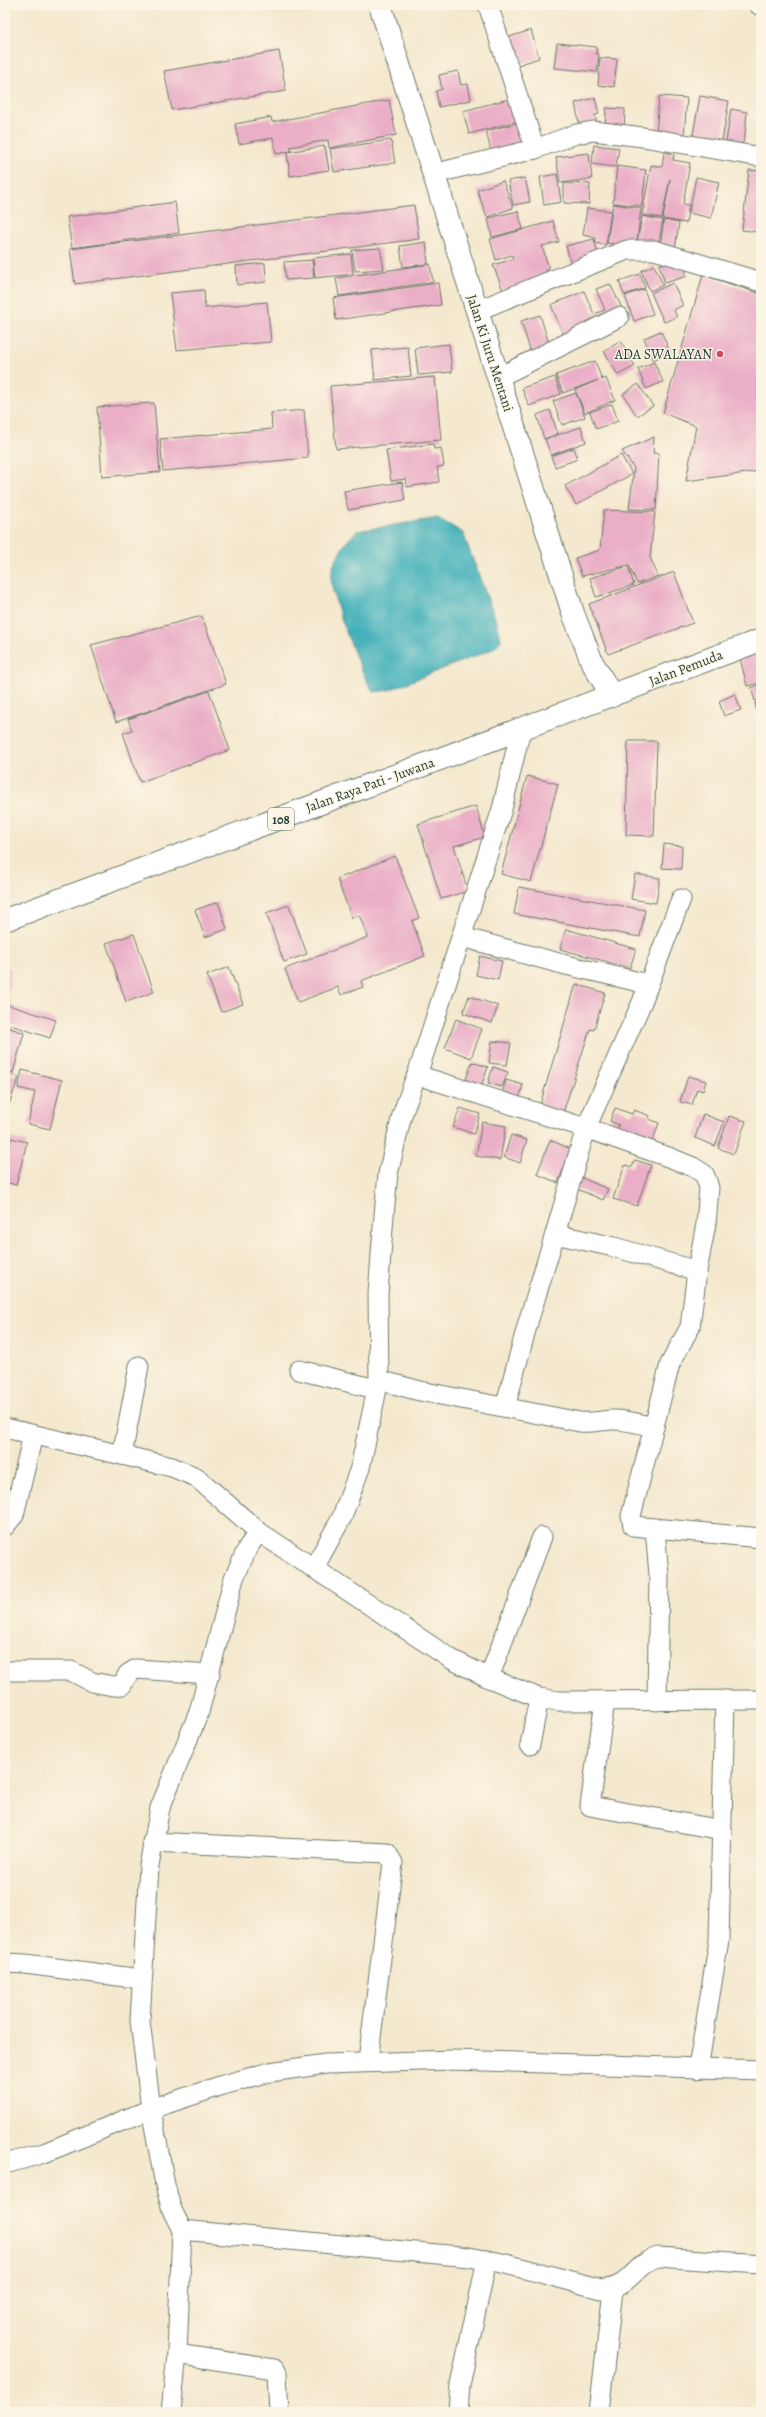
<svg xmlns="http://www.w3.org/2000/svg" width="766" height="2417" font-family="Alegreya,serif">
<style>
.water{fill:#40b0ba;stroke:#307677}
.building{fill:#eaafc7}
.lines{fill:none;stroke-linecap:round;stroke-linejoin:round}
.street-casing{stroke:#6a796a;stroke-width:21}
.primary-casing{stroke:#6a796a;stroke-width:24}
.street{stroke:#fff;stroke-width:19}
.primary{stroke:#fff;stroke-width:22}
.poi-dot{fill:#d1495b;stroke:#fcf5e5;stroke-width:1.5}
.labels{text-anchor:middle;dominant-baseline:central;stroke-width:3;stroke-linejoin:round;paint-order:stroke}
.shield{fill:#fcf5e5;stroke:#617469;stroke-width:1}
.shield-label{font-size:13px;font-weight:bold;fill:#1f3d34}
.street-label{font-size:14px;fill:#1f3d34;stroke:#fcf5e5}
.poi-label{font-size:14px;fill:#1f3d34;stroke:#fcf5e5;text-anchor:end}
</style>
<rect width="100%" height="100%" fill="#fcf5e5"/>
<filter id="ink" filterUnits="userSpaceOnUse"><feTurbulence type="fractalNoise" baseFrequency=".025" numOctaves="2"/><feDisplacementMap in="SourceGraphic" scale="8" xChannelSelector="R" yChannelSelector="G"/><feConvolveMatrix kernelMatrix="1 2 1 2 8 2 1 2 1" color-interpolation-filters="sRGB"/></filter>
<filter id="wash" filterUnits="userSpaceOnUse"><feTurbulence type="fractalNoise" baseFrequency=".012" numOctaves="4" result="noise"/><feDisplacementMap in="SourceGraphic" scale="16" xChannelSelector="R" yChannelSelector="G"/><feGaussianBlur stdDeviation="0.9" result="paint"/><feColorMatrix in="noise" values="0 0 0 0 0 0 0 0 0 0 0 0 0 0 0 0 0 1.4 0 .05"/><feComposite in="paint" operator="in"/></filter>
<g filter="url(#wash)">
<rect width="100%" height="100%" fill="#f4e8ce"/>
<!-- water -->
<path class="water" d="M438,518l25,15 35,93 3,15 -8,8 -104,41 -16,2c-12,-18 -41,-92 -42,-113 0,-16 14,-38 26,-48z"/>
<g id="blocks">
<!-- building -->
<g class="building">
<polygon points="531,30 539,58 512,67 503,39"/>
<polygon points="557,43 597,47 596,54 599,54 597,72 554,68"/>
<polygon points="279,51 286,91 172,110 164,71"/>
<polygon points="600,58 617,59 614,87 598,85"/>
<polygon points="458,71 461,85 468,84 471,100 439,107 436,91 442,89 439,75"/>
<polygon points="659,96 687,98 684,137 656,135"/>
<polygon points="700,96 729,101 721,146 692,140"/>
<polygon points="516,97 522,120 469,134 463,111"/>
<polygon points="595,98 599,114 595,115 598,128 581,132 575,103"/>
<polygon points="389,100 396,135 329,148 328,140 290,147 291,151 276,154 273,138 239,144 235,124 271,117 272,122"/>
<polygon points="606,108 625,109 624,133 605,132"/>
<polygon points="731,109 747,112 745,134 741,151 725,149"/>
<polygon points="525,121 532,149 493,159 486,131"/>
<polygon points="391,140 395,163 334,172 330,149"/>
<polygon points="594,145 619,148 616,167 592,164"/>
<polygon points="325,146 329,170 290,176 287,152"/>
<polygon points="664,152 674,154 673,160 690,163 683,204 689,205 686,223 663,219 670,179 662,218 642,215 651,165 662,167"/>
<polygon points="589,153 592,179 560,183 556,157"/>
<polygon points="617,166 646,170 642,206 613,203"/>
<polygon points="749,170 761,171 761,232 742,230"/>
<polygon points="557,174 561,202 544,205 540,177"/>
<polygon points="696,177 719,182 711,218 689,213"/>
<polygon points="525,178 530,202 513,205 508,181"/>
<polygon points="503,181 513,208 487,217 477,190"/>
<polygon points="564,183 590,184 589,204 564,203"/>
<polygon points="175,202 179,233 72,248 67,217"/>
<polygon points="613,204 641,208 637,241 642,216 663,220 658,247 636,247 607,243"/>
<polygon points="414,205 419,239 75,284 70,249"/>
<polygon points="587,208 611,211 606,245 595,243 600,261 572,268 566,246 594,239 595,243 596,238 583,235"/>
<polygon points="518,211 523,229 492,237 488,218"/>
<polygon points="664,220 679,223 675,249 660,247"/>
<polygon points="553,221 559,242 542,246 549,269 546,269 549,281 506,298 493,265 513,259 512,255 496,260 490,239"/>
<polygon points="426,242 428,264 403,267 400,246"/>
<polygon points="380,248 384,269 355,271 352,250"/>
<polygon points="351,254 353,274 315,278 313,258"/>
<polygon points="681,258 687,276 665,283 659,265"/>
<polygon points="312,260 314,278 286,280 284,262"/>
<polygon points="265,263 266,282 237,285 236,266"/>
<polygon points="430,264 433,282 339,296 336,278"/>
<polygon points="654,265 663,285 650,291 641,271"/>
<polygon points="640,274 645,288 624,295 619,281"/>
<polygon points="703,275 761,294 761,471 686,481 696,426 663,413"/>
<polygon points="438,283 441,305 336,320 333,298"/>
<polygon points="673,283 683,305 674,310 677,317 664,322 651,293"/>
<polygon points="610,284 625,314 565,339 551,305 584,291 594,314 605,310 596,289"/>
<polygon points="644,289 653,314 634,321 625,296"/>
<polygon points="204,290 205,308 267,302 271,342 177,350 170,293"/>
<polygon points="540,315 550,347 531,353 521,321"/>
<polygon points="661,331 670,352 653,360 644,338"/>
<polygon points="621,341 635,366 618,375 604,351"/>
<polygon points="449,344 452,372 418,375 415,348"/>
<polygon points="408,347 411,376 375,380 372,350"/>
<polygon points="595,361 602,380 606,378 615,400 585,413 575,390 598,380 563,393 556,375"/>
<polygon points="654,362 663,382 646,389 638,369"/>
<polygon points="435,377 441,440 336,449 330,386"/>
<polygon points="555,377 561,394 529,406 522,388"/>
<polygon points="638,384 653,406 637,416 623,394"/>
<polygon points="576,393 585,417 562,425 553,401"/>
<polygon points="154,403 160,472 102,477 97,407"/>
<polygon points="612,404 618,421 596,429 590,412"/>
<polygon points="304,410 308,458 163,471 160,439 272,429 271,413"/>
<polygon points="550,410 558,434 544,439 537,415"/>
<polygon points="581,427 586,442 551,455 545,439"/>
<polygon points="654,437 653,453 659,453 656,510 629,509 634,468 622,451"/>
<polygon points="433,444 434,449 441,448 444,466 437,467 439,482 407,487 406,479 391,481 386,450"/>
<polygon points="574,448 578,459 555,467 551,456"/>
<polygon points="621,455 632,474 576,505 565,486"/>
<polygon points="402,482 405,500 348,510 344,491"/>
<polygon points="604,510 655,512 650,557 658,576 637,584 629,565 582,576 575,558 600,550"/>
<polygon points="628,566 634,585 596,597 590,578"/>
<polygon points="674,572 693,623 608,654 589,604"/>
<polygon points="202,616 226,684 116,722 91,645"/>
<polygon points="761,652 761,683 747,686 740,658"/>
<polygon points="761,684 761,699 755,701 751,688"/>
<polygon points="209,691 230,750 140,782 123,733 132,730 128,719"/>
<polygon points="735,694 741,710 724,716 719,701"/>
<polygon points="761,701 761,726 760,726 755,703"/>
<polygon points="628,741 657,741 654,836 626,835"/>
<polygon points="527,776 558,784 531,882 501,874"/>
<polygon points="476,806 485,837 454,846 468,891 441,899 418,824"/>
<polygon points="664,844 682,846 681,869 662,868"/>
<polygon points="395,856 419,918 412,921 425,956 361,981 363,987 341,995 338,987 298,1002 285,969 368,937 359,915 352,918 337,879"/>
<polygon points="635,874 660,878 656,903 631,899"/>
<polygon points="519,887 645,910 640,937 514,914"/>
<polygon points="218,902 227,929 205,937 195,910"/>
<polygon points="289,905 307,954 284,962 266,913"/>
<polygon points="566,929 636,949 630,968 560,949"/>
<polygon points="134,934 154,992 126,1002 106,943"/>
<polygon points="480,956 502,961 498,980 476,975"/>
<polygon points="229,967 243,1004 221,1012 207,975"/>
<polygon points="5,968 10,968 8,1005 56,1020 50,1038 5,1023"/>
<polygon points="576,984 605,993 594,1030 590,1029 562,1116 539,1108"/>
<polygon points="469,996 498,1006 492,1023 463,1013"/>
<polygon points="456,1019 482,1029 471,1058 445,1048"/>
<polygon points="5,1026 24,1033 13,1073 5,1070"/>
<polygon points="492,1041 511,1043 507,1065 489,1063"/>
<polygon points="472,1062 488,1067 480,1090 464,1085"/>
<polygon points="493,1067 508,1072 502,1087 488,1083"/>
<polygon points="22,1070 62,1080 50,1129 28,1124 35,1092 18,1088"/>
<polygon points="5,1072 19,1077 5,1115"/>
<polygon points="688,1076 706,1081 703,1091 697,1089 692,1105 680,1102"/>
<polygon points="506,1080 523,1085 517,1105 500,1101"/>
<polygon points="460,1108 480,1114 474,1134 453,1127"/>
<polygon points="615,1108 632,1114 634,1110 650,1116 649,1119 659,1123 650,1148 615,1135 619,1125 610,1121"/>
<polygon points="703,1114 724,1122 715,1146 695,1138"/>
<polygon points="729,1116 746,1121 734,1154 718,1148"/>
<polygon points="482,1122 506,1126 500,1160 476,1156"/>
<polygon points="511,1135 527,1140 520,1163 504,1157"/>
<polygon points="11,1138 27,1142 16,1185 5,1182 5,1146 9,1147"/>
<polygon points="550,1140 571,1149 558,1183 537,1174"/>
<polygon points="635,1160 651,1165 637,1206 613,1199 625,1165 632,1167"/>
<polygon points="582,1178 608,1189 603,1200 577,1189"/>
<polygon points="5,1487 10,1487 8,1503 5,1503"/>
</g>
</g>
</g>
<g filter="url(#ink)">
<use href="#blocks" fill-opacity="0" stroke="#6a796a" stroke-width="1"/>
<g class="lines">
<!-- street casing -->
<g class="street-casing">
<g id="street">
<polyline points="488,5 535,149"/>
<polyline points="759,5 761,6"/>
<polyline points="433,174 535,149 576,134 593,131 643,137 761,157"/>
<polyline points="476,311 627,250 654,250 761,282"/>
<polyline points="497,378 619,317"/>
<polyline points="681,899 642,1002 586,1128 555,1234 614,1247 697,1271"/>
<polyline points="462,937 566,965 648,984"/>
<polyline points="417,1075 586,1128 671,1158 693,1167 704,1174 707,1181 709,1188 706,1224 697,1271 690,1327 670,1364 631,1516 633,1526 761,1538"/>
<polyline points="299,1370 376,1389"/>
<path d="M379,1380l41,11 160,31c11,1 19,-1 31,-2 14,-1 29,4 43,7"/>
<polyline points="505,1407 529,1319 555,1234"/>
<polyline points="5,1428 122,1455 172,1467 196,1477 259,1532 451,1659 489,1678 539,1698 558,1701 761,1700"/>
<polyline points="122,1455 139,1366"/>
<polyline points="5,1526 14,1515 33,1435"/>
<polyline points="655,1529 659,1575 657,1701"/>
<polyline points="314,1568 342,1517 360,1468 379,1380 378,1294 384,1215 388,1174 402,1115 422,1060 502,809 521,729"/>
<polyline points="5,1671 71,1671 92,1682 113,1686 122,1685 128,1674 136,1669 210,1674"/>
<polyline points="489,1678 542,1537"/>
<polyline points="605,1701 590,1806 722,1830"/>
<polyline points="530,1745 539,1698"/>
<polyline points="152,1842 387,1853 393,1863 368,2061"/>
<polyline points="5,1963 25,1964 141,1979"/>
<polyline points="698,2069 719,1940 725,1700"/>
<polyline points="5,2164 44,2153 151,2109 223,2085 270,2072 326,2064 453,2060 761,2070"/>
<path d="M182,2230l287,27 33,6 99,26c29,1 32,-25 57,-32l103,7"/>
<polyline points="177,2354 274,2369 277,2373 279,2412"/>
<polyline points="171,2412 177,2354 182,2230 172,2210 165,2185 151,2109 140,2021 149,1866 160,1808 199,1712 234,1578 248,1547 259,1532"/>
<polyline points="458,2412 460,2385 487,2260"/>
<polyline points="599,2412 613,2290"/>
</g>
</g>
<!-- primary casing -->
<g class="primary-casing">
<g id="primary">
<polyline points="380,5 573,613 592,662 612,696"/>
<polyline points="5,920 761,640"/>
</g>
</g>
<!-- street -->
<use href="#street" class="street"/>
<!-- primary -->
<use href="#primary" class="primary"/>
</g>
</g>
<!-- markers -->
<circle class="poi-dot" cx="720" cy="354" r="4"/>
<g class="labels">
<!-- shield labels -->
<rect class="shield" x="268" y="808" width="26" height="22" rx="3"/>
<g class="shield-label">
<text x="281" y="819">108</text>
</g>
<!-- street labels -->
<g class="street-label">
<text transform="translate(490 353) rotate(72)">Jalan Ki Juru Mentani</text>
<text transform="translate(686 668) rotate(-21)">Jalan Pemuda</text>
<text transform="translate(370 785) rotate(-20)">Jalan Raya Pati - Juwana</text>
</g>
<!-- poi labels -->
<g class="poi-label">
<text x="712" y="354">ADA SWALAYAN</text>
</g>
</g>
<!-- margin -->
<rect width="766" height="2417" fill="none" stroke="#fcf5e5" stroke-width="20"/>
</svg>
